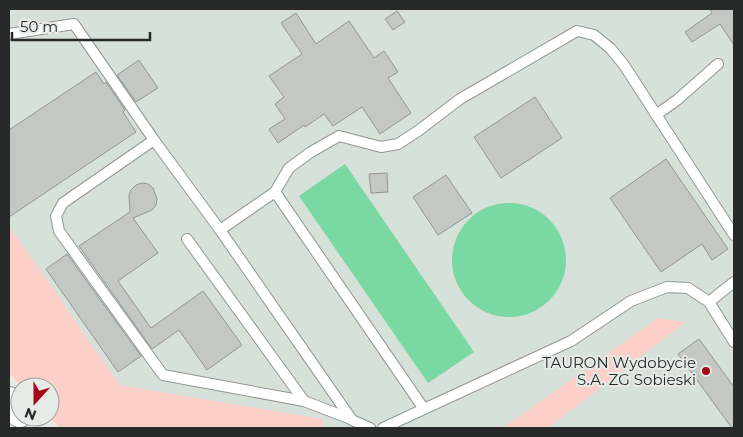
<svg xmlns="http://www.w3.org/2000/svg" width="743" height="437" font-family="Montserrat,sans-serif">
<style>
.built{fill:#d5e1d9}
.green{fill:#fdcfc9}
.water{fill:#7ad8a2}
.building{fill:#c3c8c5;stroke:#939794}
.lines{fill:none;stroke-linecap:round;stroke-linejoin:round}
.lane-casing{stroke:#939794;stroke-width:12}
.secondary-casing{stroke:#939794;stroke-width:30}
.lane{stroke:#fff;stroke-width:10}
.secondary{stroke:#fff;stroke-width:28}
.poi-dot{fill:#a30817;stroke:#e6ebe8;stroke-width:2}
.labels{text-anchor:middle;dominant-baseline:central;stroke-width:4;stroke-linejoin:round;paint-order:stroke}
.poi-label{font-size:15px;fill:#282a29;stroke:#e6ebe8;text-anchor:end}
</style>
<rect width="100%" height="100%" fill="#e6ebe8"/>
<!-- built -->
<polygon class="built" points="9,9 734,9 734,428 323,428 322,419 120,385 9,226"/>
<!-- green -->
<g class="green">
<polygon points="9,226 120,385 322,419 323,428 60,428 49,417 50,387 22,387 9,373"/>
<polygon points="658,318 686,322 548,428 503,428"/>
</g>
<!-- water -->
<g class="water">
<polygon points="345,164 474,352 428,383 299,196"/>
<circle cx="509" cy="260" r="57"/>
</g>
<!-- building -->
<g class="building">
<polygon points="710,9 734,9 734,45 720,24 692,42 685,32 712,13"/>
<polygon points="397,11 405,22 393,30 385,19"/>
<polygon points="296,13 316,44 349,21 374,58 384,51 398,72 388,78 411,113 380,134 362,107 333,126 324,114 305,127 304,125 278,143 269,129 285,119 275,104 284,97 269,76 302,54 281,23"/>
<polygon points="139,60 158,88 136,102 117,75"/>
<polygon points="96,72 104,84 106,82 125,110 123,112 136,132 9,217 9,130"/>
<polygon points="535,97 562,138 501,178 474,137"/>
<polygon points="666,159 728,249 712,260 702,244 661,272 610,198"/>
<polygon points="387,173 388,192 371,193 369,174"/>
<polygon points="446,175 472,213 438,235 413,197"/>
<polygon points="142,183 148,184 153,188 157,199 156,205 152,210 133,218 158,253 118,281 151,328 203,291 242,345 207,370 179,330 152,349 79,246 130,212 129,195 131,190 136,185"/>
<polygon points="67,254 141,356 118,372 46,269"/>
<polygon points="699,339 734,387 734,428 732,428 678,354"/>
</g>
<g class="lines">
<!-- lane casing -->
<g class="lane-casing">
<g id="lane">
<polyline points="9,34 74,24 154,140 220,230"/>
<polyline points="656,115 677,100 718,64"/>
<polyline points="154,140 63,203 56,216 59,231 163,375 304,401"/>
<polyline points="275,192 424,409 571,341 631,301 667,287 688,288 709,302 734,342"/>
<polyline points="187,239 304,401 351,419"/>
<polyline points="709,302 734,282"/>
<polyline points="370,428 352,420 220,230 275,192 289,168 311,152 339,136 381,147 398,144 418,131 460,99 577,31 594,35 611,49 624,65 734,235"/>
<polyline points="383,428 424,409"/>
</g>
</g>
<!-- secondary casing -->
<g class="secondary-casing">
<polyline id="secondary" points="9,401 20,413"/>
</g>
<!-- lane -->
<use href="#lane" class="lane"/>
<!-- secondary -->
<use href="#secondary" class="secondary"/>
</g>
<!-- markers -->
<circle class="poi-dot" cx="706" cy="371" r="5"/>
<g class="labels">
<!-- poi labels -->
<g class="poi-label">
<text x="696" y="362">TAURON Wydobycie<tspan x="696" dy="17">S.A. ZG Sobieski</tspan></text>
</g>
</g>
<!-- border -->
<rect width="743" height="437" fill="none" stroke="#282a29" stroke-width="20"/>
<!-- north arrow -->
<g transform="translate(35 402) rotate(201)"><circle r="24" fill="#e6ebe8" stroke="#9a9e9c"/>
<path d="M0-4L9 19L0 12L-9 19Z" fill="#a30817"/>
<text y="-8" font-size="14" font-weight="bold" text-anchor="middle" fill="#282a29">N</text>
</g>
<!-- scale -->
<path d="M12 32v8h138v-8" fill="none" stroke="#282a29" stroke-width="2.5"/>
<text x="20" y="32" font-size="15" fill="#282a29" stroke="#e6ebe8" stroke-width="4" paint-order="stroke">50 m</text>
</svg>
